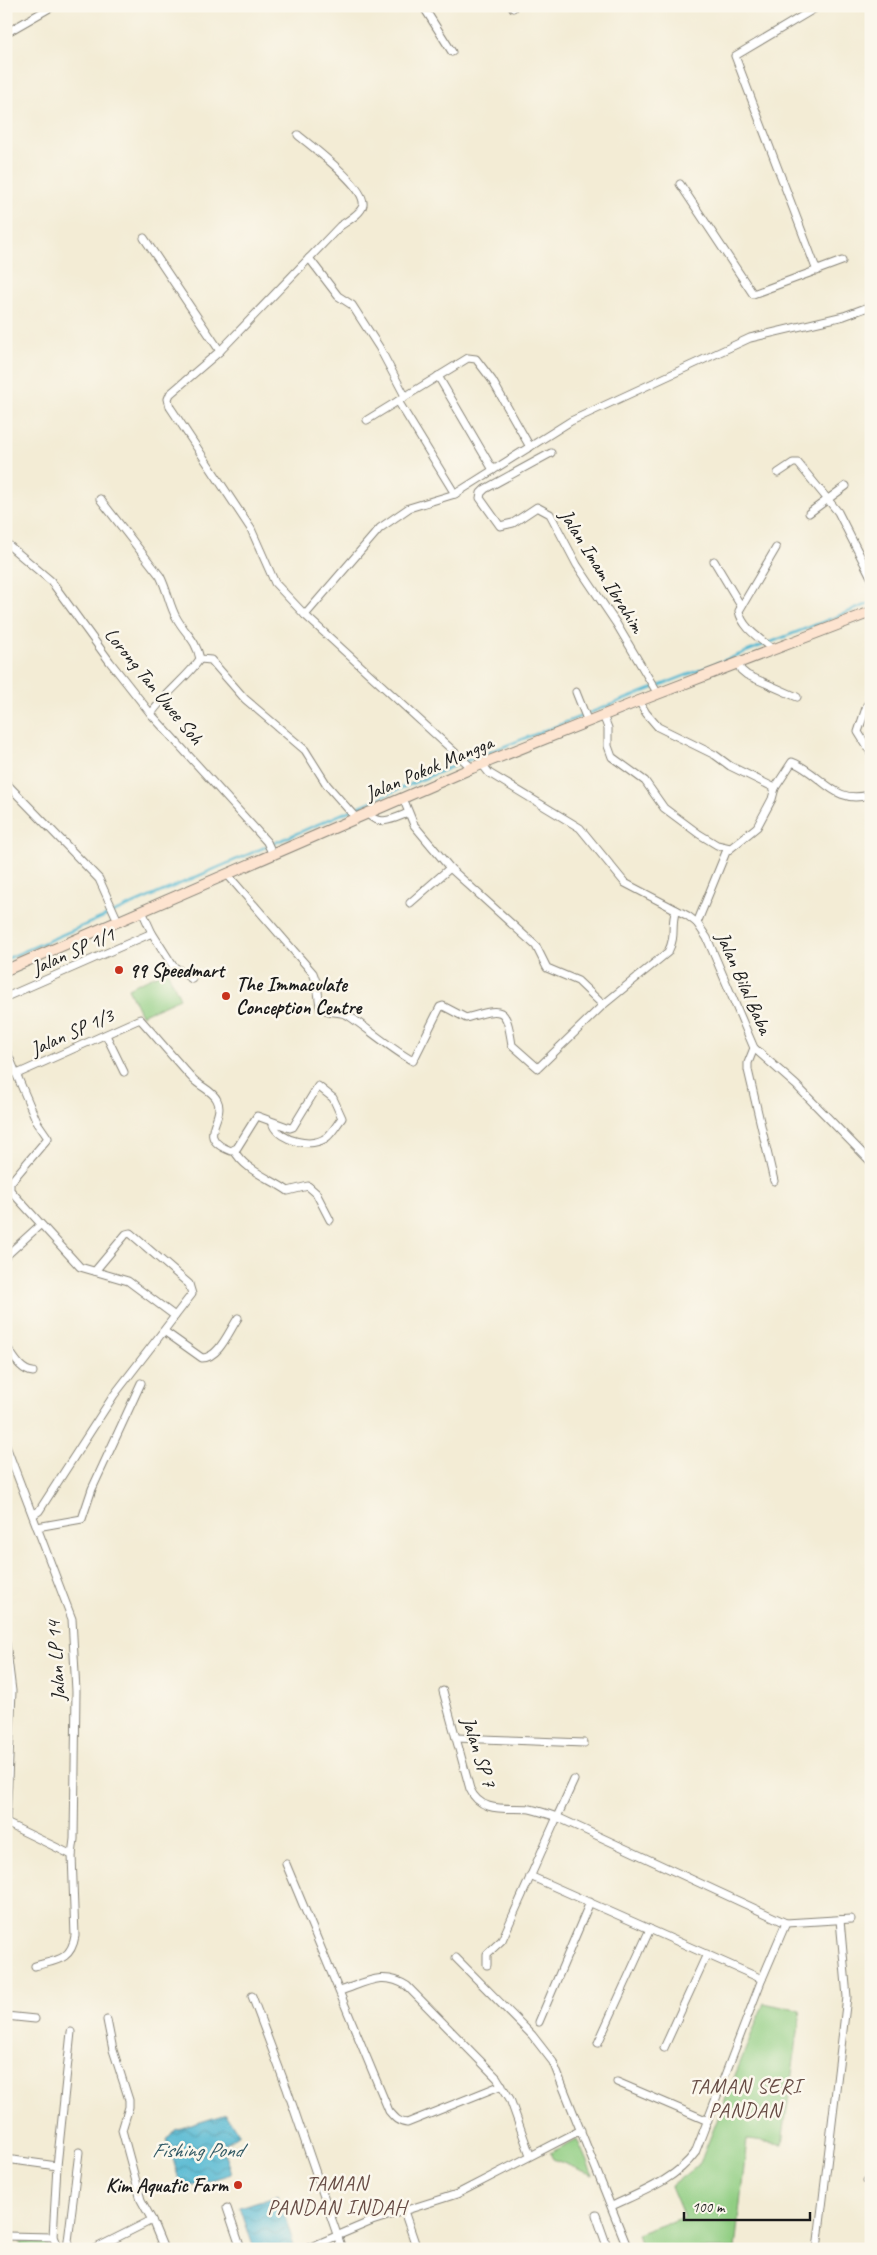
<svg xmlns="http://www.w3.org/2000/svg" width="877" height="2255" font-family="Caveat,sans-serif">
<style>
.green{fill:#91ce83;stroke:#567550}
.water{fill:url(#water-waves);stroke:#386a77}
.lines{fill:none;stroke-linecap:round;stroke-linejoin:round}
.stream{stroke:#53b8d2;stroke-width:2.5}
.street-casing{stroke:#888478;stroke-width:9}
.secondary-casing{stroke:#888478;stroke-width:12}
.street{stroke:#fff;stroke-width:7}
.secondary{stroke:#fde4d0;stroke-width:10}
.poi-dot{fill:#c8321e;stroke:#fbf7ec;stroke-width:2}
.labels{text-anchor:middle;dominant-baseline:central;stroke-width:5;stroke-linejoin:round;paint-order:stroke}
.street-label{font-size:20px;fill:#1c1c1c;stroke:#fbf7ec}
.poi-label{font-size:20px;font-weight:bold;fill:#1c1c1c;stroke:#fbf7ec;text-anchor:start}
.neighbourhood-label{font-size:21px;letter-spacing:1px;fill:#674c45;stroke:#fbf7ec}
.water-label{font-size:21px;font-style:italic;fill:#325a65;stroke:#fbf7ec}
</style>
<defs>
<pattern id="water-waves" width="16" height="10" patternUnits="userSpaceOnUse" patternTransform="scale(1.25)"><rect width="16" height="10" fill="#53b8d2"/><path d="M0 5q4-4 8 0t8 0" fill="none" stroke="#4495aa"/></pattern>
</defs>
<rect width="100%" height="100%" fill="#fbf7ec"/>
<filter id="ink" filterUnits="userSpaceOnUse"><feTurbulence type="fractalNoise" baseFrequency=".02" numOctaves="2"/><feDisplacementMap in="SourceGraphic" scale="10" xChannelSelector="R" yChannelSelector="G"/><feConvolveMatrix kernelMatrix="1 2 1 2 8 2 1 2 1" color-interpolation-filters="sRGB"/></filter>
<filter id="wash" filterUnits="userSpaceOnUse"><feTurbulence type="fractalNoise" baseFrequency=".0096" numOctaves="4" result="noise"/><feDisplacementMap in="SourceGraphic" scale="20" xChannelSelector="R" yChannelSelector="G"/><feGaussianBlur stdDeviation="1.12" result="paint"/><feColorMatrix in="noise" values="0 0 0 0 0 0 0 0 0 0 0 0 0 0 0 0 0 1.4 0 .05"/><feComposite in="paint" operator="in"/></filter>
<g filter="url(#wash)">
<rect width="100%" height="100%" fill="#f3ecd5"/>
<!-- green -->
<g class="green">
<polygon points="167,970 180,998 141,1015 128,988"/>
<polygon points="764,2003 801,2011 782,2144 747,2140 735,2249 642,2249 637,2234 684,2217 671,2186 700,2163"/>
<polygon points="577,2139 593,2175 553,2159 550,2153"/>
<polygon points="20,2241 48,2244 50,2249 22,2249"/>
</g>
<!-- water -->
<g class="water">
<polygon points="226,2114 239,2134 222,2146 231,2174 182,2189 167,2140 175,2130"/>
<polygon points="278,2195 294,2245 282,2249 254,2249 240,2207"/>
</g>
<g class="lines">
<!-- stream -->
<polyline class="stream" points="6,959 446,769 871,603"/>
</g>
</g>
<g filter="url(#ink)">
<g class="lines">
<!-- street casing -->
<g class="street-casing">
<g id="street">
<polyline points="423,6 452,52"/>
<polyline points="512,6 513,8"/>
<polyline points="6,33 53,6"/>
<polyline points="680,184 753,294 842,261"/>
<polyline points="144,238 220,351 170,394 168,399 170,407 251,529 275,583 305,615 472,768"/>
<polyline points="309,258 338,296 352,305 379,347 405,396"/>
<polyline points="817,271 735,56 819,6"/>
<path d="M220,351l120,-125c7,-5 21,-12 23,-21 3,-18 -51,-58 -65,-70"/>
<polyline points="438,376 493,470"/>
<polyline points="398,401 455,494"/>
<polyline points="367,420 468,358 476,359 492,380 530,447"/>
<polyline points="551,453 485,489 481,493 480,498 500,526 513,523 537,507 550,514 577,565 616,623 658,694"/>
<polyline points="778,473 793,463 798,463 838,512 871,577"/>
<path d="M100,499l60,77c7,13 10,31 16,41 9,17 20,22 24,42 -14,20 -35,34 -49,55"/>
<polyline points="809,513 846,486"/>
<polyline points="6,543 51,581 110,662 151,714 267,842 273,855"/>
<polyline points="714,561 741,606"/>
<polyline points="305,615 380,528 409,508 455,494 571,421 750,338 844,316 871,306"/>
<path d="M773,650c-12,-11 -31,-22 -34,-39l37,-63"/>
<polyline points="200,659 211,660 245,699 305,750 327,785 356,818"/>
<polyline points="738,663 741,670 747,675 797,697"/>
<polyline points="576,692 588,722"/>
<polyline points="639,701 646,713 658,727 715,755 730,766 775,788 772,799 757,827 726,852 697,923"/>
<polyline points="867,705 858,732 871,753"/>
<polyline points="603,715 608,728 608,746 612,757 645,781 664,808 699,834 717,845 730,848"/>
<polyline points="482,764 489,773 580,828 625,883 688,916 697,923 707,938 754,1048 796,1085 871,1162"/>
<polyline points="6,783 99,879 118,921"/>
<path d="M775,788l17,-26c30,11 42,45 79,32"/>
<polyline points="403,798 414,825 450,868 536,946 547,968 578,981 603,1005"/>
<path d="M367,813c12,14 26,6 41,0"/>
<path d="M227,874l86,99 4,11 3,23c9,8 20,3 29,9 22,15 41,32 64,45l27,-54 3,-1 23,12c37,-11 40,-12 46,27l26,23 65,-63 65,-53c9,-17 2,-27 8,-42"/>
<polyline points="410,903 450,868"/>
<polyline points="142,911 152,933 173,966 192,979"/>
<polyline points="6,997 152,933"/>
<polyline points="106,1035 124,1072"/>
<polyline points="754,1048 748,1063 748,1070 774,1181"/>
<polyline points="6,1050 37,1122 48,1138 10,1183 10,1190 80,1267 128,1281 175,1316"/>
<path d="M17,1074l123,-55c18,20 35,41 54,61 7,7 19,11 23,20 10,19 -24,37 14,51l6,-3 20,-32 33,12 3,-1 25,-41 15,12 9,20c-5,6 -9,14 -15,19 -15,12 -47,4 -54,-12l1,-3"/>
<path d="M234,1150c10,20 37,29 54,41l20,-5 8,7 14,27"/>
<polyline points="6,1256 40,1225"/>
<path d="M164,1331l38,27c17,0 27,-27 36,-40"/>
<path d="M6,1346c7,9 14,25 27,26"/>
<path d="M6,1446l66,173 4,72 -2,148 -2,16 3,81c-4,25 -19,24 -40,30"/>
<polyline points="33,1515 39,1511 114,1395 192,1294 189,1284 130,1233 126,1234 95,1271"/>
<polyline points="37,1527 82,1519 92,1489 141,1383"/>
<polyline points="6,1643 12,1691 6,1824"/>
<path d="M443,1691l27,98c11,25 37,18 60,20 9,2 18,5 27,8l17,-37"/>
<polyline points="456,1738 584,1743"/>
<polyline points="6,1823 72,1855"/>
<path d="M286,1864l103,247c6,7 9,11 18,12l95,-38"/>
<polyline points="530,1876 762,1979"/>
<polyline points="786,1923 851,1919"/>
<polyline points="456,1958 532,2035 553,2062 628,2249"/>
<path d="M487,1965v-11l15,-14 55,-123 229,106 -24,56 -67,174c-20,27 -54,39 -83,53"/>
<path d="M340,1991c25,-8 43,-21 67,-5l90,92 13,21 20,56"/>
<polyline points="252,1996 287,2089 342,2249"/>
<polyline points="6,2016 35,2019"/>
<polyline points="539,2022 590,1902"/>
<polyline points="598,2043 650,1929"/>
<polyline points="664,2048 707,1954"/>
<polyline points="617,2082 708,2121"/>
<polyline points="6,2159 57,2166 53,2237 59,2249"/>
<polyline points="57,2166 71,2032"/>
<polyline points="867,2181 871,2181"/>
<polyline points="227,2208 241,2249"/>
<polyline points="404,2211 417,2249"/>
<polyline points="596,2215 608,2249"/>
<polyline points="152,2220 164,2249"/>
<polyline points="6,2236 53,2237"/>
<polyline points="67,2249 79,2152"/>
<polyline points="94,2249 152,2220 141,2200 122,2130 129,2107 129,2100 113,2050 107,2020"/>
<polyline points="306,2249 372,2221 457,2194 581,2130"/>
<polyline points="817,2249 847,1997 840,1920"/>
</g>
</g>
<!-- secondary casing -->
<g class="secondary-casing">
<polyline id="secondary" points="6,970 472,768 639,701 871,612"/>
</g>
<!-- street -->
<use href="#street" class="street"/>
<!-- secondary -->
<use href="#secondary" class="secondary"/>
</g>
</g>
<!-- markers -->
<g class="poi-dot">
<circle cx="119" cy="970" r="5"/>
<circle cx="226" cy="996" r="5"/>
<circle cx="238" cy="2185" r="5"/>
</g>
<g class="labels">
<!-- street labels -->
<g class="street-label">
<text transform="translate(602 571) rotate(58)">Jalan Imam Ibrahim</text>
<text transform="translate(154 686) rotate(51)">Lorong Tan Uwee Soh</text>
<text transform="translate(429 768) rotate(-23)">Jalan Pokok Mangga</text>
<text transform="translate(73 951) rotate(-24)">Jalan SP 1/1</text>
<text transform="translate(744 983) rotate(66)">Jalan Bilal Baba</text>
<text transform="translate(72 1032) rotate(-24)">Jalan SP 1/3</text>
<text transform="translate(56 1661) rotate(-94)">Jalan LP 14</text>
<text transform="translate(479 1752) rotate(72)">Jalan SP 7</text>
</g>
<!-- poi labels -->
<g class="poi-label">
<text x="129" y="970">99 Speedmart</text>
<text x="236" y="984">The Immaculate<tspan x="236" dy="23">Conception Centre</tspan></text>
<text x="228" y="2185" text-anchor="end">Kim Aquatic Farm</text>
</g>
<!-- neighbourhood labels -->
<g class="neighbourhood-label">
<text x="745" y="2086">TAMAN SERI<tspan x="745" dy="24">PANDAN</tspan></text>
<text x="337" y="2183">TAMAN<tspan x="337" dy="24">PANDAN INDAH</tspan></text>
</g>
<!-- water labels -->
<g class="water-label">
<text x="197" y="2150">Fishing Pond</text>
</g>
</g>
<!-- margin -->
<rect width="877" height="2255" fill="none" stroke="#fbf7ec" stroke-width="25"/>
<!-- scale -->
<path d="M684 2212v8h126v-8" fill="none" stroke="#1c1c1c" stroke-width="2.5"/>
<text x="692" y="2212" font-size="15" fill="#1c1c1c" stroke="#fbf7ec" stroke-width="4" paint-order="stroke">100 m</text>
</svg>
